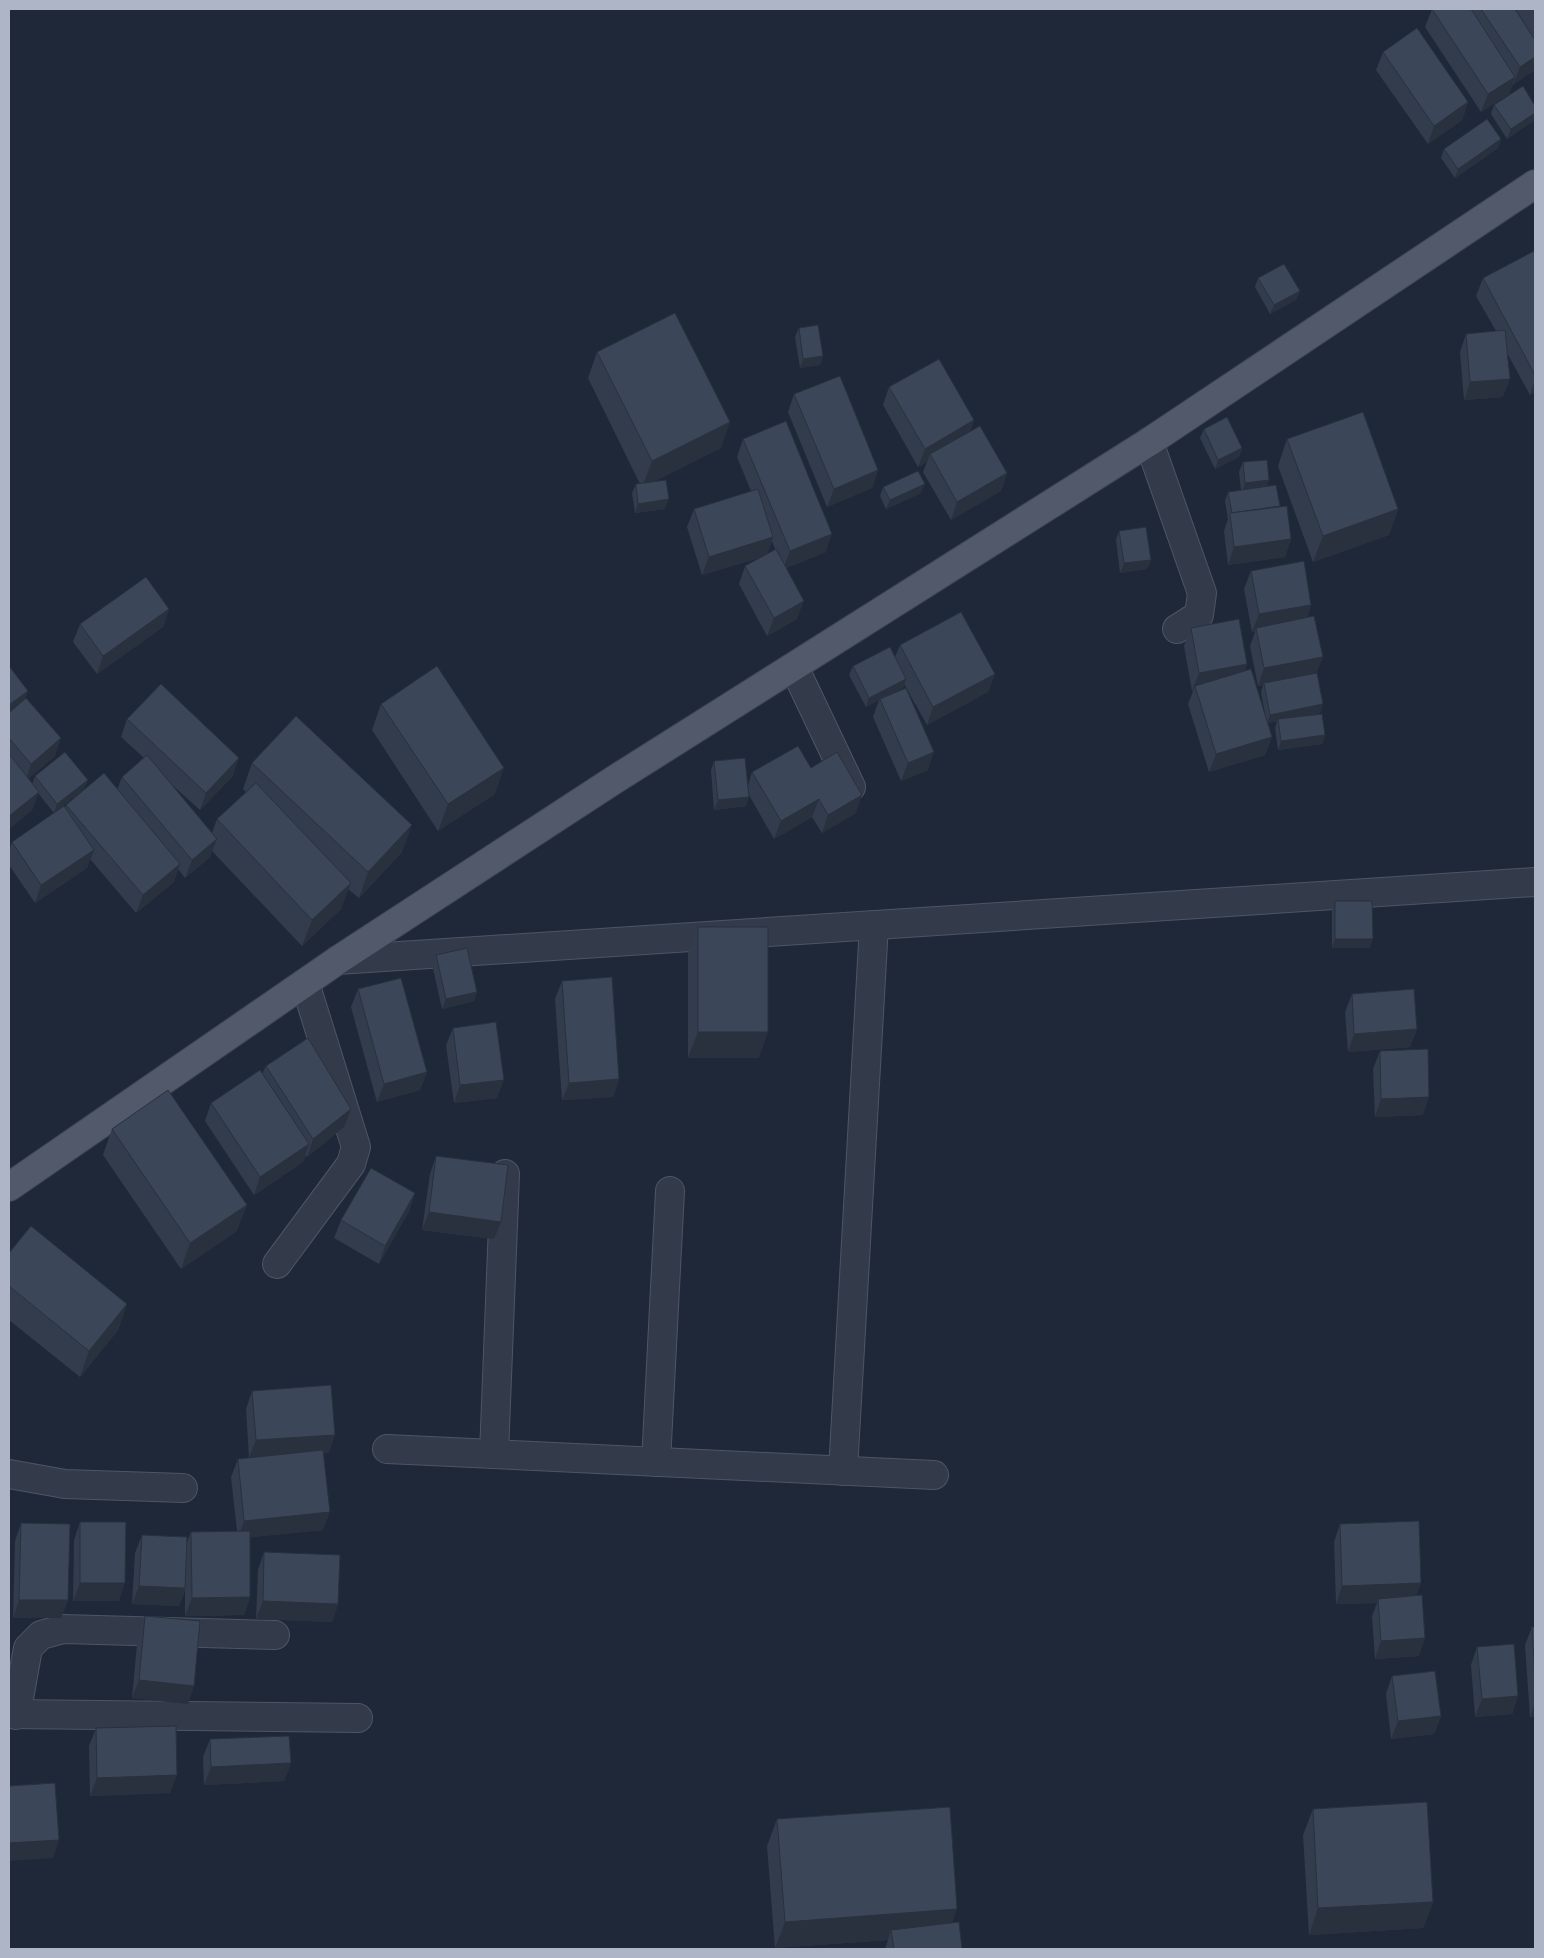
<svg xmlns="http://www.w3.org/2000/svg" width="1544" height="1958" font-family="'IBM Plex Sans',sans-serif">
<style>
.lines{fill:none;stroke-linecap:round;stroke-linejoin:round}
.minor-casing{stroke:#4e5564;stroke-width:30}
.major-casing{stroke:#3d4453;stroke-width:30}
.minor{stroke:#333b4a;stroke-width:28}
.major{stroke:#51596a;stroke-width:28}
.wall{fill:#333c4d;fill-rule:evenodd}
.shaded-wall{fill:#29313e}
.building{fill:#3b4659;stroke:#29313e}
</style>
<rect width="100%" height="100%" fill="#1f2839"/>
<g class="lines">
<!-- minor casing -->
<g class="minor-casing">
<g id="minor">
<polyline points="1149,442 1202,593 1199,615 1177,629"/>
<polyline points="794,667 851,787"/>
<polyline points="338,960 1535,882"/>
<polyline points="277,1264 351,1164 356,1147 305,983"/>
<polyline points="387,1449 934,1475"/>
<polyline points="494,1454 505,1174"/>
<polyline points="656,1462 670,1191"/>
<polyline points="843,1471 874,925"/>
<polyline points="9,1474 65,1484 183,1488"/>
<polyline points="9,1714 358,1718"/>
<polyline points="16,1715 28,1648 41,1635 63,1629 275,1635"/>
</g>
</g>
<!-- major casing -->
<g class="major-casing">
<polyline id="major" points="9,1187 338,960 614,780 1149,442 1535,184"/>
</g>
<!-- minor -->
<use href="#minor" class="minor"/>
<!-- major -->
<use href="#major" class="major"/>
</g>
<!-- wall -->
<g class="wall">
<polygon points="1432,9 1515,9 1535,40 1513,85 1513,84 1509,94 1481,112 1425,27"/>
<polygon points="1515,9 1535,9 1535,40"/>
<polygon points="1383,52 1468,102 1462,120 1428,144 1376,70"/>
<polygon points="1494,105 1535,106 1535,120 1507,139 1491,114"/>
<polygon points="1501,139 1498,148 1455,178 1441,158 1444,149"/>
<polygon points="1535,254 1535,392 1530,395 1507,353 1503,397 1464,400 1460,352 1466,334 1496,331 1476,296 1483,278"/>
<polygon points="1258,278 1300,291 1296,300 1270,314 1255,287"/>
<polygon points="799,328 823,356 820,365 800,368 795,337"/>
<polygon points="597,352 721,448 655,481 665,509 635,513 632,493 636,484 640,484 588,378"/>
<polygon points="889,387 974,420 970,432 1007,473 1001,491 951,520 923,472 927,462 918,467 883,405"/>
<polygon points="794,394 878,470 872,488 827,507 788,412"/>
<polygon points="1204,429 1242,448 1239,457 1215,469 1200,438"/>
<path d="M743,439l83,113 -40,16 11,51 -30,17 -28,-52 6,-18 17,-9 -60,18 -15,-48 7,-18 57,-18 -14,-34zM772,541l3,8 -8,5z"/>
<polygon points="1287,439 1398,509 1389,535 1313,562 1278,466"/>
<polygon points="1243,462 1269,480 1267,486 1280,506 1291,539 1285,557 1228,565 1224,531 1228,519 1225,501 1228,492 1241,490 1239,472"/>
<polygon points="883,487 921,493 886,509 880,496"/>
<polygon points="1119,531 1151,560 1147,569 1120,573 1116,540"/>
<polygon points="1251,571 1311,605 1307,618 1317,673 1320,713 1301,717 1325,735 1322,744 1278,750 1275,728 1277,721 1268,723 1272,737 1265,755 1209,772 1188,704 1193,691 1192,691 1184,646 1191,628 1247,664 1245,671 1265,714 1261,692 1263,685 1258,686 1250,646 1255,632 1252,632 1244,589"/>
<polygon points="169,609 163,627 97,674 73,642 80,624"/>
<polygon points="900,645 995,674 988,692 927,725 904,684 903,688 890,695 928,770 901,781 873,717 879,700 866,707 849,675 853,666 895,657"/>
<polygon points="9,666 28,691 25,699 55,756 28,779 32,784 35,776 84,789 54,813 65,807 66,805 117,790 122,777 144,758 121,737 127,719 233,776 200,810 171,784 212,833 217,819 246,792 243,789 252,763 402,852 359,898 348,889 341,909 302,946 212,851 210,857 185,878 178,869 174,882 136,913 90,859 87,868 35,903 9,865 9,850 12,842 54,813 38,793 32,810 9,829"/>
<polygon points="381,704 495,794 438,831 372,730"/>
<polygon points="714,761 748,785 752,772 811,768 856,813 822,833 812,817 774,839 749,795 746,806 714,810 711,770"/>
<polygon points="1335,901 1370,948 1332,948 1332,910"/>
<polygon points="698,927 759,1058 688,1058 688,953"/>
<polygon points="436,955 477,992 474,1001 442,1009 432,964"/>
<polygon points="562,981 619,1079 613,1097 562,1100 555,999"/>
<polygon points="358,989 427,1072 420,1090 377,1102 351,1007"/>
<polygon points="1352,994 1417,1029 1410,1047 1348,1052 1345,1012"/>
<polygon points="453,1028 497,1098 454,1103 446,1045"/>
<polygon points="1380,1051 1423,1115 1375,1117 1373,1069"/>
<polygon points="266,1066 351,1109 344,1127 307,1157 306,1155 303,1162 254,1195 205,1121 211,1103 262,1074"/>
<polygon points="112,1129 237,1231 181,1269 103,1155"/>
<polygon points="436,1156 501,1222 494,1239 422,1230 430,1174"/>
<polygon points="415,1193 409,1211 379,1264 334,1238 341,1220"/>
<polygon points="9,1253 127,1304 118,1330 80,1377 9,1320"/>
<polygon points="252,1391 329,1453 324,1453 323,1530 250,1537 250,1597 244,1615 185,1616 185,1590 179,1606 132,1604 135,1553 142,1535 187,1542 191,1532 237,1531 231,1477 238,1459 249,1458 246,1409"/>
<polygon points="80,1522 119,1601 73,1601 74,1540"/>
<polygon points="21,1523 68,1600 61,1618 13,1618 15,1541"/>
<polygon points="1340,1524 1421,1583 1416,1596 1419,1656 1375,1659 1372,1616 1377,1603 1336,1604 1334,1542"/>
<polygon points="264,1552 338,1604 332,1622 256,1619 258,1570"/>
<polygon points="145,1616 188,1704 132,1698 138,1634"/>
<polygon points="1532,1627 1535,1627 1535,1717 1530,1717 1525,1645"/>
<polygon points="1477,1647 1518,1696 1512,1714 1475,1717 1471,1665"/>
<polygon points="1392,1676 1441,1716 1434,1734 1391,1739 1386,1694"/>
<polygon points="96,1728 170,1793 90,1796 89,1746"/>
<polygon points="210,1739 291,1763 284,1781 204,1785 203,1757"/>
<polygon points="1313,1809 1433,1902 1423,1928 1309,1935 1303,1835"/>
<polygon points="777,1819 952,1923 962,1949 885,1949 888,1940 775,1948 767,1846"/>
</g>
<!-- shaded-wall -->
<g class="shaded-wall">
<polygon points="1535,57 1535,70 1513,85 1520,67"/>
<polygon points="1515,77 1509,94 1481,112 1488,94"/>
<polygon points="1468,102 1462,120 1428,144 1434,126"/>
<polygon points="1535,113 1535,120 1507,139 1511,129"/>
<polygon points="1501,139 1498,148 1455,178 1458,169"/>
<polygon points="1300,291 1296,300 1270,314 1274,305"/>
<polygon points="823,356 820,365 800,368 803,359"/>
<polygon points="1510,379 1503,397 1464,400 1470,382"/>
<polygon points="1535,380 1535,392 1530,395"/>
<polygon points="974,420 968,438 930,454 927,462 918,467 925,449"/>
<polygon points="730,422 721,448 642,488 652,461"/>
<polygon points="1242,448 1239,457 1215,469 1218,460"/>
<polygon points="878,470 872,488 827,507 834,489"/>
<polygon points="1007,473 1001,491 951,520 957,502"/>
<polygon points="1269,480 1266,489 1242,492 1245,483"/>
<polygon points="925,484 921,493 886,509 890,500"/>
<polygon points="669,499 665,509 635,513 638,504"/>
<polygon points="1398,509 1389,535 1313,562 1323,536"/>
<polygon points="832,534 826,552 783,569 790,551"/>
<polygon points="773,537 767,555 702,575 709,557"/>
<polygon points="1291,539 1285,557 1228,565 1234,547"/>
<polygon points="1151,560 1147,569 1120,573 1124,563"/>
<polygon points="804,601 797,619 767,636 774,618"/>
<polygon points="1311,605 1305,623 1256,628 1255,632 1252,632 1259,614"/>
<polygon points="169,609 163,627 97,674 103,656"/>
<polygon points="1323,657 1316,674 1264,683 1263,685 1258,686 1264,668"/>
<polygon points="1247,664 1241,682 1195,686 1193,691 1192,691 1199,673"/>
<polygon points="995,674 988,692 927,725 933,707"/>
<polygon points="906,679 903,688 866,707 869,698"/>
<polygon points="28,691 22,709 9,718 9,705"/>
<polygon points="1323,704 1320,713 1279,721 1278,719 1277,721 1267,724 1270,715"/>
<polygon points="1325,735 1322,744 1278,750 1281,741"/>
<polygon points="1272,737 1265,755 1209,772 1216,754"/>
<polygon points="61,738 55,756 25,782 31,764"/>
<polygon points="934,752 928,770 901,781 908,763"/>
<polygon points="239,758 233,776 200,810 206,793"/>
<polygon points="504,768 495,794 438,831 448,804"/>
<polygon points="88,780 84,789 54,813 57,804"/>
<polygon points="39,792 32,810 9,829 9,816"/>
<polygon points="862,795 856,813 822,833 828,815"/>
<polygon points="749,797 746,806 714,810 718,800"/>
<polygon points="819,799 812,817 774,839 781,821"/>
<polygon points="412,825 402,852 359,898 368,872"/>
<polygon points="217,839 210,857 185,878 192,860"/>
<polygon points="94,850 87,868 35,903 41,885"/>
<polygon points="180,864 174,882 136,913 143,895"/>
<polygon points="351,883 341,909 302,946 312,920"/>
<polygon points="1335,939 1373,939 1370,948 1332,948"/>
<polygon points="477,992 474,1001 442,1009 446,999"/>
<polygon points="1417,1029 1410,1047 1348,1052 1354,1034"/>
<polygon points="698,1032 768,1032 759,1058 688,1058"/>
<polygon points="427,1072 420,1090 377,1102 384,1084"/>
<polygon points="619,1079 613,1097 562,1100 569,1083"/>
<polygon points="504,1080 497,1098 454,1103 460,1085"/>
<polygon points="1429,1097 1423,1115 1375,1117 1381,1099"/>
<polygon points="351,1109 344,1127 307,1157 313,1139"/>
<polygon points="309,1144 303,1162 254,1195 260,1177"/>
<polygon points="415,1193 409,1211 379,1264 385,1246"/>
<polygon points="247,1205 237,1231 181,1269 190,1243"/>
<polygon points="429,1212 501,1222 494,1239 422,1230"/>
<polygon points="127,1304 118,1330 80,1377 89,1351"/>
<polygon points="335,1435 329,1453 249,1458 256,1440"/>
<polygon points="330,1512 323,1530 238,1539 244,1521"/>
<polygon points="80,1583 125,1583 119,1601 73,1601"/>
<polygon points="1421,1583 1414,1601 1378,1599 1377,1603 1336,1604 1342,1586"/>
<polygon points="139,1586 185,1588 179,1606 132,1604"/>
<polygon points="250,1597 244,1615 185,1616 192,1598"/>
<polygon points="19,1600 68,1600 61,1618 13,1618"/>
<polygon points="263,1601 338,1604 332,1622 256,1619"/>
<polygon points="1425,1638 1419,1656 1375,1659 1381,1641"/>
<polygon points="139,1680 194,1686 188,1704 132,1698"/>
<polygon points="1518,1696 1512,1714 1475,1717 1482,1699"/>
<polygon points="1535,1703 1535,1717 1530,1717"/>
<polygon points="1441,1716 1434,1734 1391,1739 1398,1721"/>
<polygon points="291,1763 284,1781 204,1785 211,1767"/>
<polygon points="177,1775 170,1793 90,1796 97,1778"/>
<polygon points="59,1840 53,1858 9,1861 9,1843"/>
<polygon points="1433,1902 1423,1928 1309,1935 1318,1908"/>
<polygon points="957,1909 948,1935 891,1930 888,1940 775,1948 785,1922"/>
</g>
<!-- building -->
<g class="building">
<polygon points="1432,9 1471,9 1515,77 1488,94"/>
<polygon points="1481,9 1515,9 1535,40 1535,57 1520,67"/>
<polygon points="1417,28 1468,102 1434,126 1383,52"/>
<polygon points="1523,86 1535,106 1535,113 1511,129 1494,105"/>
<polygon points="1487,119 1501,139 1458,169 1444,149"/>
<polygon points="1534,251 1535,254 1535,375 1483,278"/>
<polygon points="1284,264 1300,291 1274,305 1258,278"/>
<polygon points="675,313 730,422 652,461 597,352"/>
<polygon points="818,325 823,356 803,359 799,328"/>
<polygon points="1505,330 1510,379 1470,382 1466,334"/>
<polygon points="939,359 974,420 925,449 889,387"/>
<polygon points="840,376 878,470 834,489 794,394"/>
<polygon points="1363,412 1398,509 1323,536 1287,439"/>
<polygon points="1227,417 1242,448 1218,460 1204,429"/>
<polygon points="786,421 832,534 790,551 743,439"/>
<polygon points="980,426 1007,473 957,502 930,454"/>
<polygon points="1267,460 1269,480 1245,483 1243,462"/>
<polygon points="918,471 925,484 890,500 883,487"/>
<polygon points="666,480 669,499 638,504 636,484"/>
<polygon points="1276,485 1280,506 1232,513 1228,492"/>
<polygon points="758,489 773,537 709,557 694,509"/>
<polygon points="1287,506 1291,539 1234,547 1230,513"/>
<polygon points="1146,527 1151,560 1124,563 1119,531"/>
<polygon points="776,549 804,601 774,618 745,566"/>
<polygon points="1304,561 1311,605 1259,614 1251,571"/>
<polygon points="146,577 169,609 103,656 80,624"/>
<polygon points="961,612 995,674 933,707 900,645"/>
<polygon points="1314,616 1323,657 1264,668 1256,628"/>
<polygon points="1239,619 1247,664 1199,673 1191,628"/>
<polygon points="890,647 906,679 869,698 853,666"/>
<polygon points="9,666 28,691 9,705"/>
<polygon points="437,666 504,768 448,804 381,704"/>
<polygon points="1251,669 1272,737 1216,754 1195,686"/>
<polygon points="1317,673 1323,704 1270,715 1264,683"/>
<polygon points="161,684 239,758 206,793 127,719"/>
<polygon points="906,688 934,752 908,763 880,699"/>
<polygon points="26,698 61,738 31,764 9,738 9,713"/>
<polygon points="1322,714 1325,735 1281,741 1278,719"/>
<polygon points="296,716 412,825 368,872 252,763"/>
<polygon points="798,746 811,768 837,752 862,795 828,815 819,799 781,821 752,772"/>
<polygon points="65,752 88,780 57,804 35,776"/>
<polygon points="9,754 39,792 9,816"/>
<polygon points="147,755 217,839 192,860 122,777"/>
<polygon points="745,758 749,797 718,800 714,761"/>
<polygon points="104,773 180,864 143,895 66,805"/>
<polygon points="256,783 351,883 312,920 217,819"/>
<polygon points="64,806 94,850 41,885 12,842"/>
<polygon points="1335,901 1372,901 1373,939 1335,939"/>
<rect x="698" y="927" width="70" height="105"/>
<polygon points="467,948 477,992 446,999 436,955"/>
<polygon points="612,977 619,1079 569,1083 562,981"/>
<polygon points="401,978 427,1072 384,1084 358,989"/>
<polygon points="1414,989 1417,1029 1354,1034 1352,994"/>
<polygon points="496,1022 504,1080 460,1085 453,1028"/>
<polygon points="308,1038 351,1109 313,1139 266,1066"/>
<polygon points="1428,1049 1429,1097 1381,1099 1380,1051"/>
<polygon points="260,1070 309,1144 260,1177 211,1103"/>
<polygon points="168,1090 247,1205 190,1243 112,1129"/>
<polygon points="436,1156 508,1165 501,1222 429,1212"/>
<polygon points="371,1168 415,1193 385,1246 341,1220"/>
<polygon points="31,1226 127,1304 89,1351 9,1286 9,1253"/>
<polygon points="331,1385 335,1435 256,1440 252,1391"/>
<polygon points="323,1450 330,1512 244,1521 238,1459"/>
<polygon points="1419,1521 1421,1583 1342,1586 1340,1524"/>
<polygon points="80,1522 126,1522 125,1583 80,1583"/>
<polygon points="21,1523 70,1524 68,1600 19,1600"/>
<polygon points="250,1531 250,1597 192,1598 191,1532"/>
<polygon points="142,1535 187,1537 185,1588 139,1586"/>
<polygon points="264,1552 340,1555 338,1604 263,1601"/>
<polygon points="1422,1595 1425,1638 1381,1641 1378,1599"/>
<polygon points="145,1616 200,1621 194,1686 139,1680"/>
<polygon points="1532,1627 1535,1627 1535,1678"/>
<polygon points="1514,1644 1518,1696 1482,1699 1477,1647"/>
<polygon points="1435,1671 1441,1716 1398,1721 1392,1676"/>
<polygon points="176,1726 177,1775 97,1778 96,1728"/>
<polygon points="289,1736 291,1763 211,1767 210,1739"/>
<polygon points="55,1783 59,1840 9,1843 9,1786"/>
<polygon points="1427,1802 1433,1902 1318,1908 1313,1809"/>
<polygon points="950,1807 957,1909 785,1922 777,1819"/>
<polygon points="959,1922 962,1949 894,1949 891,1930"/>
</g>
<!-- border -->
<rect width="1544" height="1958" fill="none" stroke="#adb5c6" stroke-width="20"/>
</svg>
